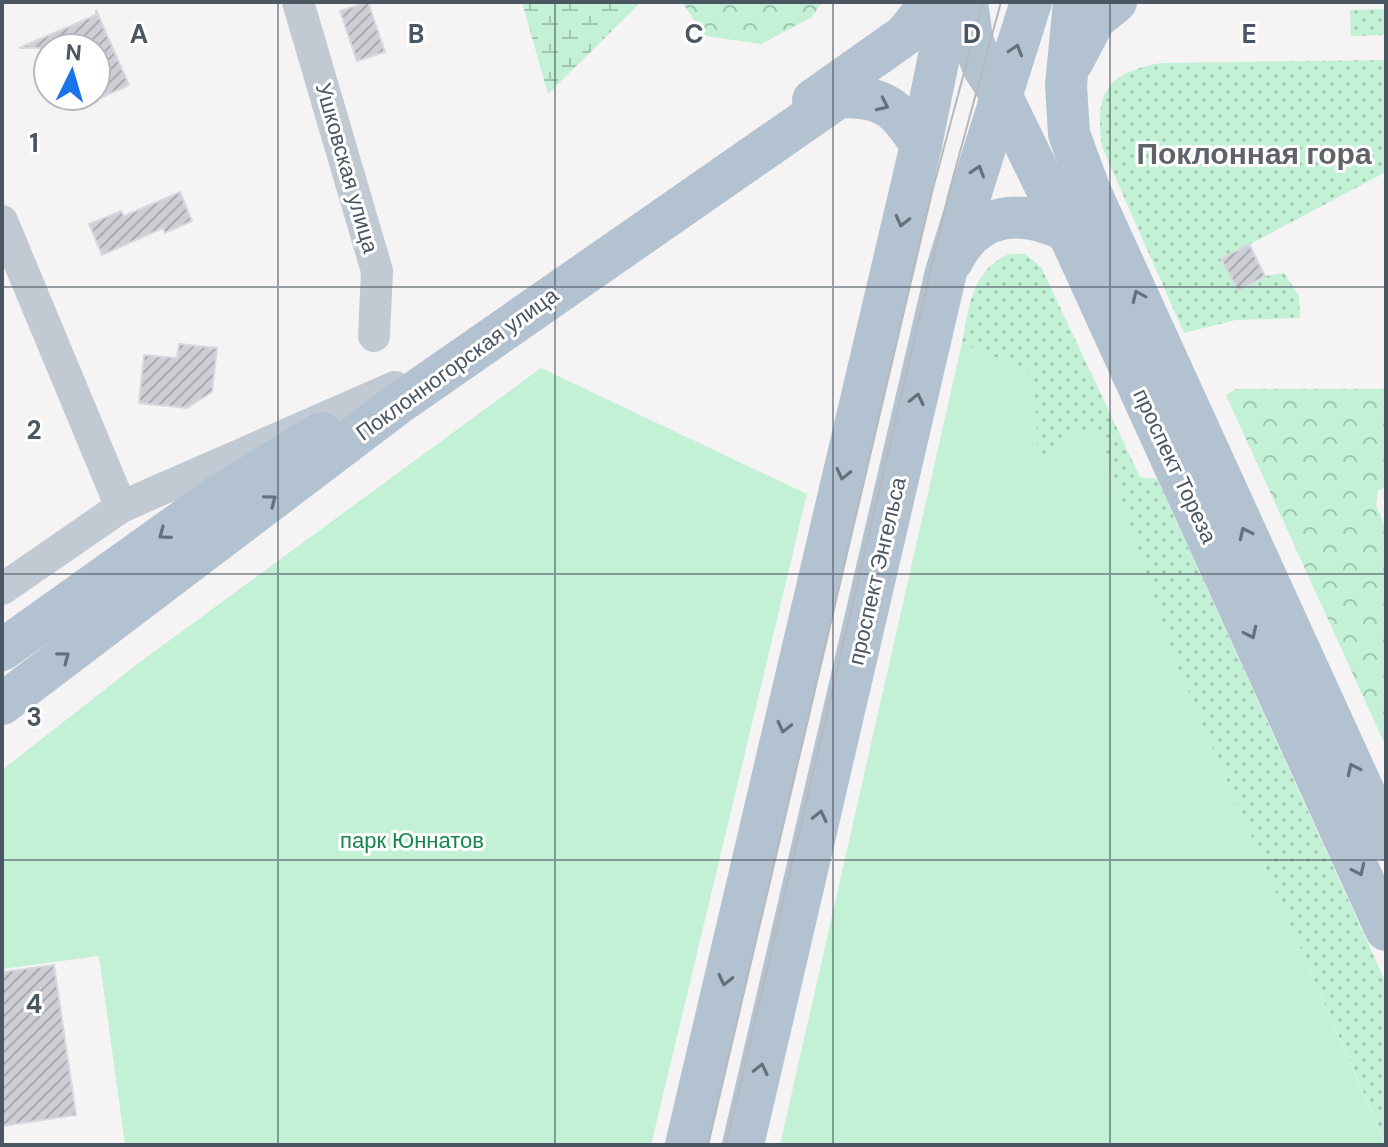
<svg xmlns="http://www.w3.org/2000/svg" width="1388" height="1147" font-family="'DM Sans',sans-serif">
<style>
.grass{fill:url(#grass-dots)}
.forest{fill:url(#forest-crowns)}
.wetland{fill:url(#wetland-marsh)}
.green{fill:#c3f1d5}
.building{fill:url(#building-hatch);stroke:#d7d9de;stroke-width:2}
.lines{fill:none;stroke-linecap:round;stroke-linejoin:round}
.minor{stroke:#c1cad2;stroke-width:32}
.major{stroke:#b3c2d1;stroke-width:42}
.tram{stroke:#b5b8bd;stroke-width:2}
.oneway{stroke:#64717d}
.grid{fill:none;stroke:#4a5661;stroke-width:2;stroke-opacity:0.55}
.labels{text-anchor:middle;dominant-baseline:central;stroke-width:6;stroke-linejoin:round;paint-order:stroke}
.street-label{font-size:22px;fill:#4a5661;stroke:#fff}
.park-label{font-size:22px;fill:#17864f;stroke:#fff}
.district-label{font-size:30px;font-weight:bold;fill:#5f6368;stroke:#fff}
.grid-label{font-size:26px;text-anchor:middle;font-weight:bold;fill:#4a5661;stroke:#fff;stroke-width:6;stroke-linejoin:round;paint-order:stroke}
</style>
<defs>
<pattern id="grass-dots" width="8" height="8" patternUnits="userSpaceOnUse" patternTransform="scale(2)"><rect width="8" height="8" fill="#c3f1d5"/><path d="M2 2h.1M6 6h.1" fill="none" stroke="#a0c6b0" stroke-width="1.8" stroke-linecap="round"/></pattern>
<pattern id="forest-crowns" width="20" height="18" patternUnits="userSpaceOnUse" patternTransform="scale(2)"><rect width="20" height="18" fill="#c3f1d5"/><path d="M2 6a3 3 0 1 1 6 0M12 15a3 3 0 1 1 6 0" fill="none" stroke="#a0c6b0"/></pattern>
<pattern id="wetland-marsh" width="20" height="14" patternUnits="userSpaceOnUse" patternTransform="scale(2)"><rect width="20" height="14" fill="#c3f1d5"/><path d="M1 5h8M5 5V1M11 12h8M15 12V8" fill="none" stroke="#a0c6b0"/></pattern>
<pattern id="building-hatch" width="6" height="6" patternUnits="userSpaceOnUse" patternTransform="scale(2)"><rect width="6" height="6" fill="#cdcfd5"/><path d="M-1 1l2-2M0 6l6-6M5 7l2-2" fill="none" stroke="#a8abb0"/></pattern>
</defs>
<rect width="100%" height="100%" fill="#f5f3f3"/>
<!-- grass -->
<g class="grass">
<polygon points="1386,9 1386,35 1351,36 1350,10"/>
<path d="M1386,60v112l-164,87 16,32 27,-15 19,-3 15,23 1,22 -64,2 -52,13 -82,-186c-7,-54 3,-74 59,-84z"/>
<path d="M1009,254h16l16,13 99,210 17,2 229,504v161l-214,-489 -75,-225h-18l-41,29 -76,-116c7,-37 10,-73 47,-89z"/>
</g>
<!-- forest -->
<g class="forest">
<polygon points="682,2 822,2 812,17 761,44 705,36"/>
<polygon points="1236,389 1386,389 1386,487 1378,490 1376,505 1386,528 1386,747 1226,395"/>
</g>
<!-- wetland -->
<polygon class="wetland" points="522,2 641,2 548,94"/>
<!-- green -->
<g class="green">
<polygon points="962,343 1034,373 1038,458 1079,430 1097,430 1172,655 1386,1145 780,1145"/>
<polygon points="541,368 807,494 651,1145 125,1145 99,956 2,969 2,770 140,662"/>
</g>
<!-- building -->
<g class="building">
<polygon points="368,2 385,52 357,61 340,11"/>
<polygon points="96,10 129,85 96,100 96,48 19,48 96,15"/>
<polygon points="180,192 192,221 165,233 163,228 102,255 89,224 121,211 124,216"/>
<polygon points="1249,244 1265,276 1238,291 1221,259"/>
<polygon points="179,344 217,348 212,392 187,408 139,403 144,355 177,358"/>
<polygon points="54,965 76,1115 2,1126 2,972"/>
</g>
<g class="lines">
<!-- minor -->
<g class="minor">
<polyline points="298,2 377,271 374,336"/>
<polyline points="2,221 121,507"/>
<polyline points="2,589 121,507 395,387"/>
</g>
<!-- major -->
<g class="major">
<polyline points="967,2 972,39 983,67 1002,97 1073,243 1386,930"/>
<polyline points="1074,2 1066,85 1069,134 1090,191 1386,840"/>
<polyline points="1073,61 1095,19 1116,2"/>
<polyline points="813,100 905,35 931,2"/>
<path d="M952,261c25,-50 69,-52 115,-30"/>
<polyline points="2,650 218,496 321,433"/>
<path d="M2,704l397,-301 440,-306c46,-1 58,11 82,48"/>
<polyline points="686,1145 921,145 950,2"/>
<polyline points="743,1145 946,272 1031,2"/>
</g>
<!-- tram -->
<g class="tram">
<polyline points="708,1145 932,192 983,2"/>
<polyline points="726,1145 948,196 1001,2"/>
</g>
</g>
<!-- one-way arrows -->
<defs><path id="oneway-chevron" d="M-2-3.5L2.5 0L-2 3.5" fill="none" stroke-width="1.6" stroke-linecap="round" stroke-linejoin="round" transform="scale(2)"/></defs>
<g class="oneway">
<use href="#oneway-chevron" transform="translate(1016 50) rotate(-73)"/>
<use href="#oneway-chevron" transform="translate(883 105) rotate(25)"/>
<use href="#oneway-chevron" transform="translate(978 171) rotate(-72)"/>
<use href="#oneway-chevron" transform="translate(902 221) rotate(104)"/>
<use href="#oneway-chevron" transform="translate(1138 296) rotate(-114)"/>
<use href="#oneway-chevron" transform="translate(917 399) rotate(-77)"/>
<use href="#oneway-chevron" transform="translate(843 474) rotate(103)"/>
<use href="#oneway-chevron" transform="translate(271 500) rotate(-37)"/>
<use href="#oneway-chevron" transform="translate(1245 533) rotate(-115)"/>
<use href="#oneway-chevron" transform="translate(164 534) rotate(144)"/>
<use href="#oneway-chevron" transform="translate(1251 633) rotate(65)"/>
<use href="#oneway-chevron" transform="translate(64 657) rotate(-37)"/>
<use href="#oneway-chevron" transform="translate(784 727) rotate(103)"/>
<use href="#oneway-chevron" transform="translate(1353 769) rotate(-115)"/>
<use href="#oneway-chevron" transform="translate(820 816) rotate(-77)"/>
<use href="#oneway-chevron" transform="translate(1359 870) rotate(65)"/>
<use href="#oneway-chevron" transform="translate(725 980) rotate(103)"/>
<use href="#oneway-chevron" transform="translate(761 1069) rotate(-77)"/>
</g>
<!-- grid -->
<path class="grid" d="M278,2v1143M555,2v1143M833,2v1143M1110,2v1143M2,287h1384M2,574h1384M2,860h1384"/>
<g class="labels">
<!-- street labels -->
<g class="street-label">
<text transform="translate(347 168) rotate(74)">Ушковская улица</text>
<text transform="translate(457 364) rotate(-36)">Поклонногорская улица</text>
<text transform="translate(1175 466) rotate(65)">проспект Тореза</text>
<text transform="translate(877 571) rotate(-77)">проспект Энгельса</text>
</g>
<!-- park labels -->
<g class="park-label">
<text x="412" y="840">парк Юннатов</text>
</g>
<!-- district labels -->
<g class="district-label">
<text x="1254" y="153">Поклонная гора</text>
</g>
</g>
<g class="grid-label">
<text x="139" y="43">A</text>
<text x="416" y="43">B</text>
<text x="694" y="43">C</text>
<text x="972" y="43">D</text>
<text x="1249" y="43">E</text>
<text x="34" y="152">1</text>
<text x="34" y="439">2</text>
<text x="34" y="726">3</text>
<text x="34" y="1013">4</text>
</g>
<!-- border -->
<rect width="1388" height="1147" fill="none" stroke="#4a5661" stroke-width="8"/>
<!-- north arrow -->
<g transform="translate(72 72) rotate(5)"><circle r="38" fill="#ffffff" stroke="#b7bbc0" stroke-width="2"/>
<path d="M0-6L14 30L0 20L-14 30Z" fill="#1a73e8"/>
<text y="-12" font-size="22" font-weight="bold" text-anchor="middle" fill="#4a5661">N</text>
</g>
</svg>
